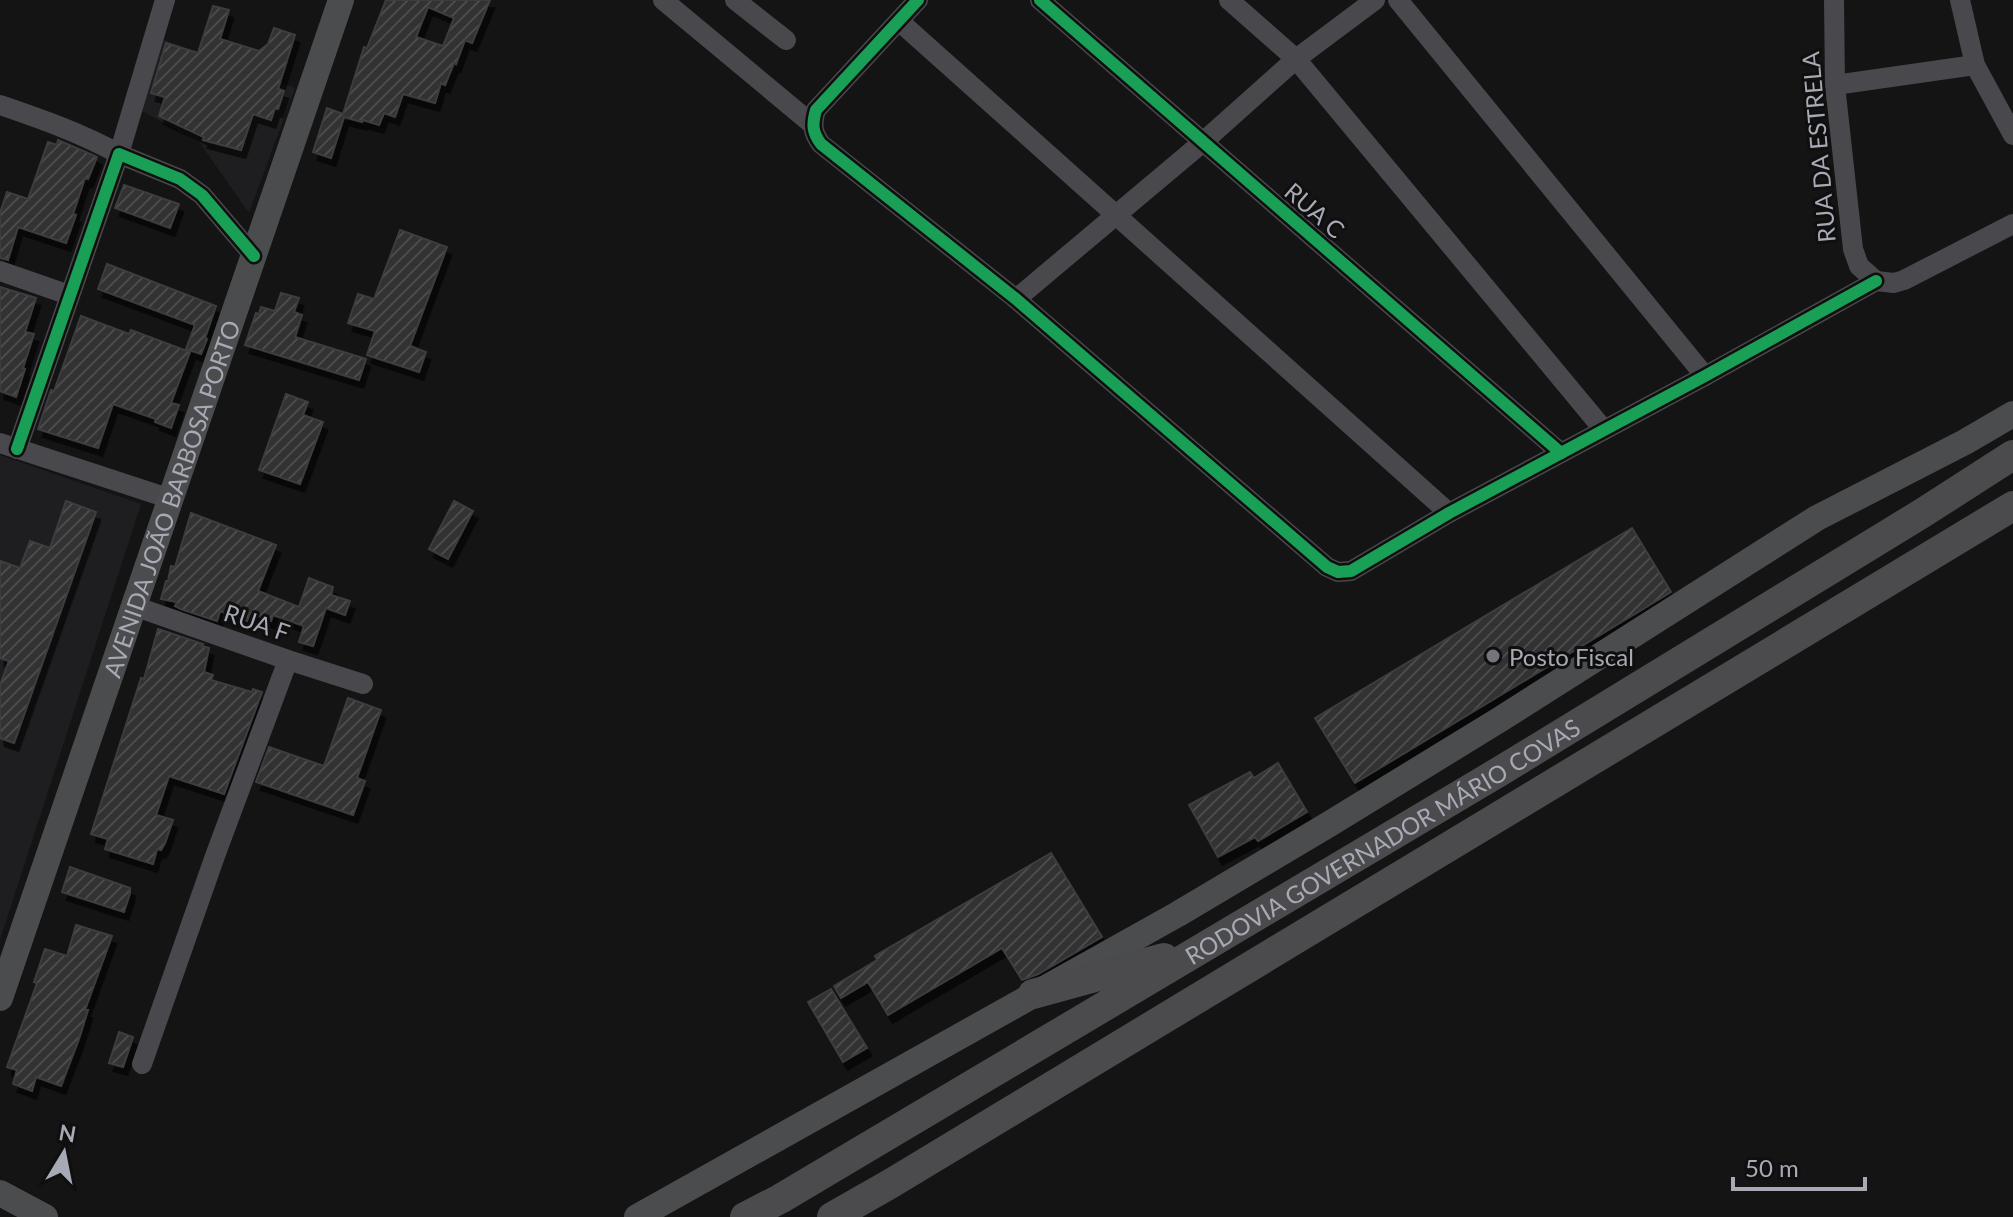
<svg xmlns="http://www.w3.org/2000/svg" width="2013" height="1217" font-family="Lato,sans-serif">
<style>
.built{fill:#1e1e20}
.building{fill:url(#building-hatch);stroke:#3d3e41;stroke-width:2;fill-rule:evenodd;filter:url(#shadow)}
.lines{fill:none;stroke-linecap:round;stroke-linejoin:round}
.minor{stroke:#49494d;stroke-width:20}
.major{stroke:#4b4c4e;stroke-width:26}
.highway{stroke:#4b4b4e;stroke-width:30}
.cycleway-casing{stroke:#0f0f10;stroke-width:17}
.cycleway{stroke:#1a9f57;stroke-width:12}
.poi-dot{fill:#74757c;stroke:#0f0f10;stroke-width:3}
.labels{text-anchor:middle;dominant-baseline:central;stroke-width:6;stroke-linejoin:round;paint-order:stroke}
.street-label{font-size:24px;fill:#a7a9b4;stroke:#0f0f10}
.poi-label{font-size:24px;fill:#a7a9b4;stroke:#0f0f10;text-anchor:start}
</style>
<defs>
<pattern id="building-hatch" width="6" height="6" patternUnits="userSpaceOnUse" patternTransform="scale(2)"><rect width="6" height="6" fill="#303032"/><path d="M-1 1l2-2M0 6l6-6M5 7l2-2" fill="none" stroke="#4b4b4d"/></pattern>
<filter id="shadow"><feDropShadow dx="4.5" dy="8" stdDeviation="0" flood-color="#0009"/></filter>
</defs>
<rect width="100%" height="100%" fill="#141415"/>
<!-- built -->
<g class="built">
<polygon points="162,39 295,88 249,213 200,143 140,110"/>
<polygon points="0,455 141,504 0,940"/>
</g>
<!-- building -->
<g class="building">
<path d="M386,0h104l-18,43 -7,-3 -9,24 -2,-1 -9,22 -4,-2 -6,20 -32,-9 -8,23 -11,-4 -5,12 -16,-5 -1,2 -18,-5 -13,41 -18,-6 14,-44 16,6 21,-67 3,1zM428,7l26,11 -11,28 -27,-9z"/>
<polygon points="213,6 229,10 220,39 259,51 268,44 274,28 295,35 278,89 284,91 278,109 275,108 271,120 253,114 241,150 203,140 204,137 159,116 165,97 151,93 166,43 198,53"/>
<polygon points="58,140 97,157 88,179 85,178 73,214 76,215 66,243 18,227 8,260 0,258 0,213 7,192 28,199 48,142 57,145"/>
<polygon points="124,185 179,204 170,228 115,208"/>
<polygon points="400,230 447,247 410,346 426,352 419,372 367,355 375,331 348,323 358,294 374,299"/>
<polygon points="107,264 216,306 205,338 207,339 201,354 186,349 195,325 98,289"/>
<polygon points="0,287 36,298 25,332 34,334 23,368 25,369 16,397 0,391"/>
<polygon points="281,293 299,298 294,312 302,315 295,337 366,359 359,380 245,345 256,313 259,314 261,307 275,311"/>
<polygon points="81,316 129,334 131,330 190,352 171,403 179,405 171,428 155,422 156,419 113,404 98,448 38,429 51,390 54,391"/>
<polygon points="286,394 308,402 303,415 323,422 300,484 259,470"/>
<polygon points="66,501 96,512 14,743 0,738 0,685 9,661 0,658 0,561 20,568 30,541 50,548"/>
<polygon points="454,501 473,511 448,559 429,549"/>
<polygon points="191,513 276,545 258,591 299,607 309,578 333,587 331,595 350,601 345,615 326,608 313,646 299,642 304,626 273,615 271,621 250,613 247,621 220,611 217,621 181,609 175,606 177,602 161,599 166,581 168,581 171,566 175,567"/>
<polygon points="1632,528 1671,592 1355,783 1315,718"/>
<polygon points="158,629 203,644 202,646 209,648 204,672 213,675 211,680 252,692 253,689 262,692 224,794 169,776 156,815 173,820 165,843 161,850 157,849 153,864 105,849 108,839 91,834 141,678 144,679"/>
<polygon points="348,698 381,710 357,778 365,781 353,815 256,782 269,747 324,766"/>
<polygon points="1278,763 1307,812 1258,841 1255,837 1218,857 1189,805 1250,772 1254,778"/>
<polygon points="1051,853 1102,937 1038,974 1022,980 1002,948 888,1015 868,982 841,998 834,986 877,960 875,956"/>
<polygon points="70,867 130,888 130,893 124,912 62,892"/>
<polygon points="76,925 112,936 85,1010 88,1010 79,1039 61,1086 36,1077 32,1091 13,1084 17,1070 7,1067 37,983 34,982 45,949 67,956"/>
<polygon points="831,989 867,1048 843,1062 808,1002"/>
<polygon points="119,1032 133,1037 123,1067 109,1063"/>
</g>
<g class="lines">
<!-- minor -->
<g class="minor">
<polyline points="663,0 812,124"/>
<polyline points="735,0 786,40"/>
<path d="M918,0l-102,110c-4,14 -4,22 5,34l195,155 311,268 11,5 13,-1 98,-58 256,-137 171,-95"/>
<polyline points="1040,0 1561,453"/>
<polyline points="1229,0 1296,59 1604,430"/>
<polyline points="1398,0 1705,376"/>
<polyline points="1834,0 1835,85 1853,249 1859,266 1876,281"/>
<polyline points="1960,0 1975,65 2013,135"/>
<polyline points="899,21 1449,513"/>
<polyline points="1835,85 1975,65"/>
<path d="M0,105c41,14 81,28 119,49l46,-154"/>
<polyline points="0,271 69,295"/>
<polyline points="1876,281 1894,283 1904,280 2013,224"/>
<polyline points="1016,299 1203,142 1296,59 1375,0"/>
<polyline points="0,443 171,499"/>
<polyline points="17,449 119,154 180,179 202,195 254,256"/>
<polyline points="134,606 288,660 363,684"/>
<polyline points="142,1064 215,856 288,660"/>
</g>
<!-- major -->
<g class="major">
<path id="s1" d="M0,998l341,-998"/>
<polyline points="0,1193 45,1217"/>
<polyline points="637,1217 1178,914 1331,823 1499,720 1817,518 1965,442 2013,414"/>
</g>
<!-- highway -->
<g class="highway">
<polyline points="1033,994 1164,958"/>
<path id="s2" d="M745,1217l35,-18 722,-429 419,-256 92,-59"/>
<path d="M832,1217l58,-33c373,-228 750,-450 1123,-678"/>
</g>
<!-- cycleway casing -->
<g class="cycleway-casing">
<g id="cycleway">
<path d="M918,0l-102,110c-4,14 -4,22 5,34l195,155 311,268 11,5 13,-1 98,-58 256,-137 171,-95"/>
<polyline points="1040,0 1561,453"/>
<polyline points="17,449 119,154 180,179 202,195 254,256"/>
</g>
</g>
<!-- cycleway -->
<use href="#cycleway" class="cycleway"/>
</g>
<!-- markers -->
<circle class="poi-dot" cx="1493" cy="656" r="8"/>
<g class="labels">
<!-- street labels -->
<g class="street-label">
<text transform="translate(1818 147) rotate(-95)">RUA DA ESTRELA</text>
<text transform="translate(1315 210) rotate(41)">RUA C</text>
<text stroke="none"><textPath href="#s1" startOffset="528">AVENIDA JOÃO BARBOSA PORTO</textPath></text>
<text transform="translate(257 622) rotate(19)">RUA F</text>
<text stroke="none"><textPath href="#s2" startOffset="740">RODOVIA GOVERNADOR MÁRIO COVAS</textPath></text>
</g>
<!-- poi labels -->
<g class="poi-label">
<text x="1509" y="656">Posto Fiscal</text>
</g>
</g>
<!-- north arrow -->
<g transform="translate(64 1153) rotate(10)" stroke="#0f0f10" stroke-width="6" paint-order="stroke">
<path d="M0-6L14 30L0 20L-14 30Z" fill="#a7a9b4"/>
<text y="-12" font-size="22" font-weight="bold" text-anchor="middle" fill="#a7a9b4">N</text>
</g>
<!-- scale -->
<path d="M1733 1177v12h132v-12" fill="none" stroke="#a7a9b4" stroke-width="4"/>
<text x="1745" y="1177" font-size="24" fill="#a7a9b4" stroke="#0f0f10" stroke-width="6" paint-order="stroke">50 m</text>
</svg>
